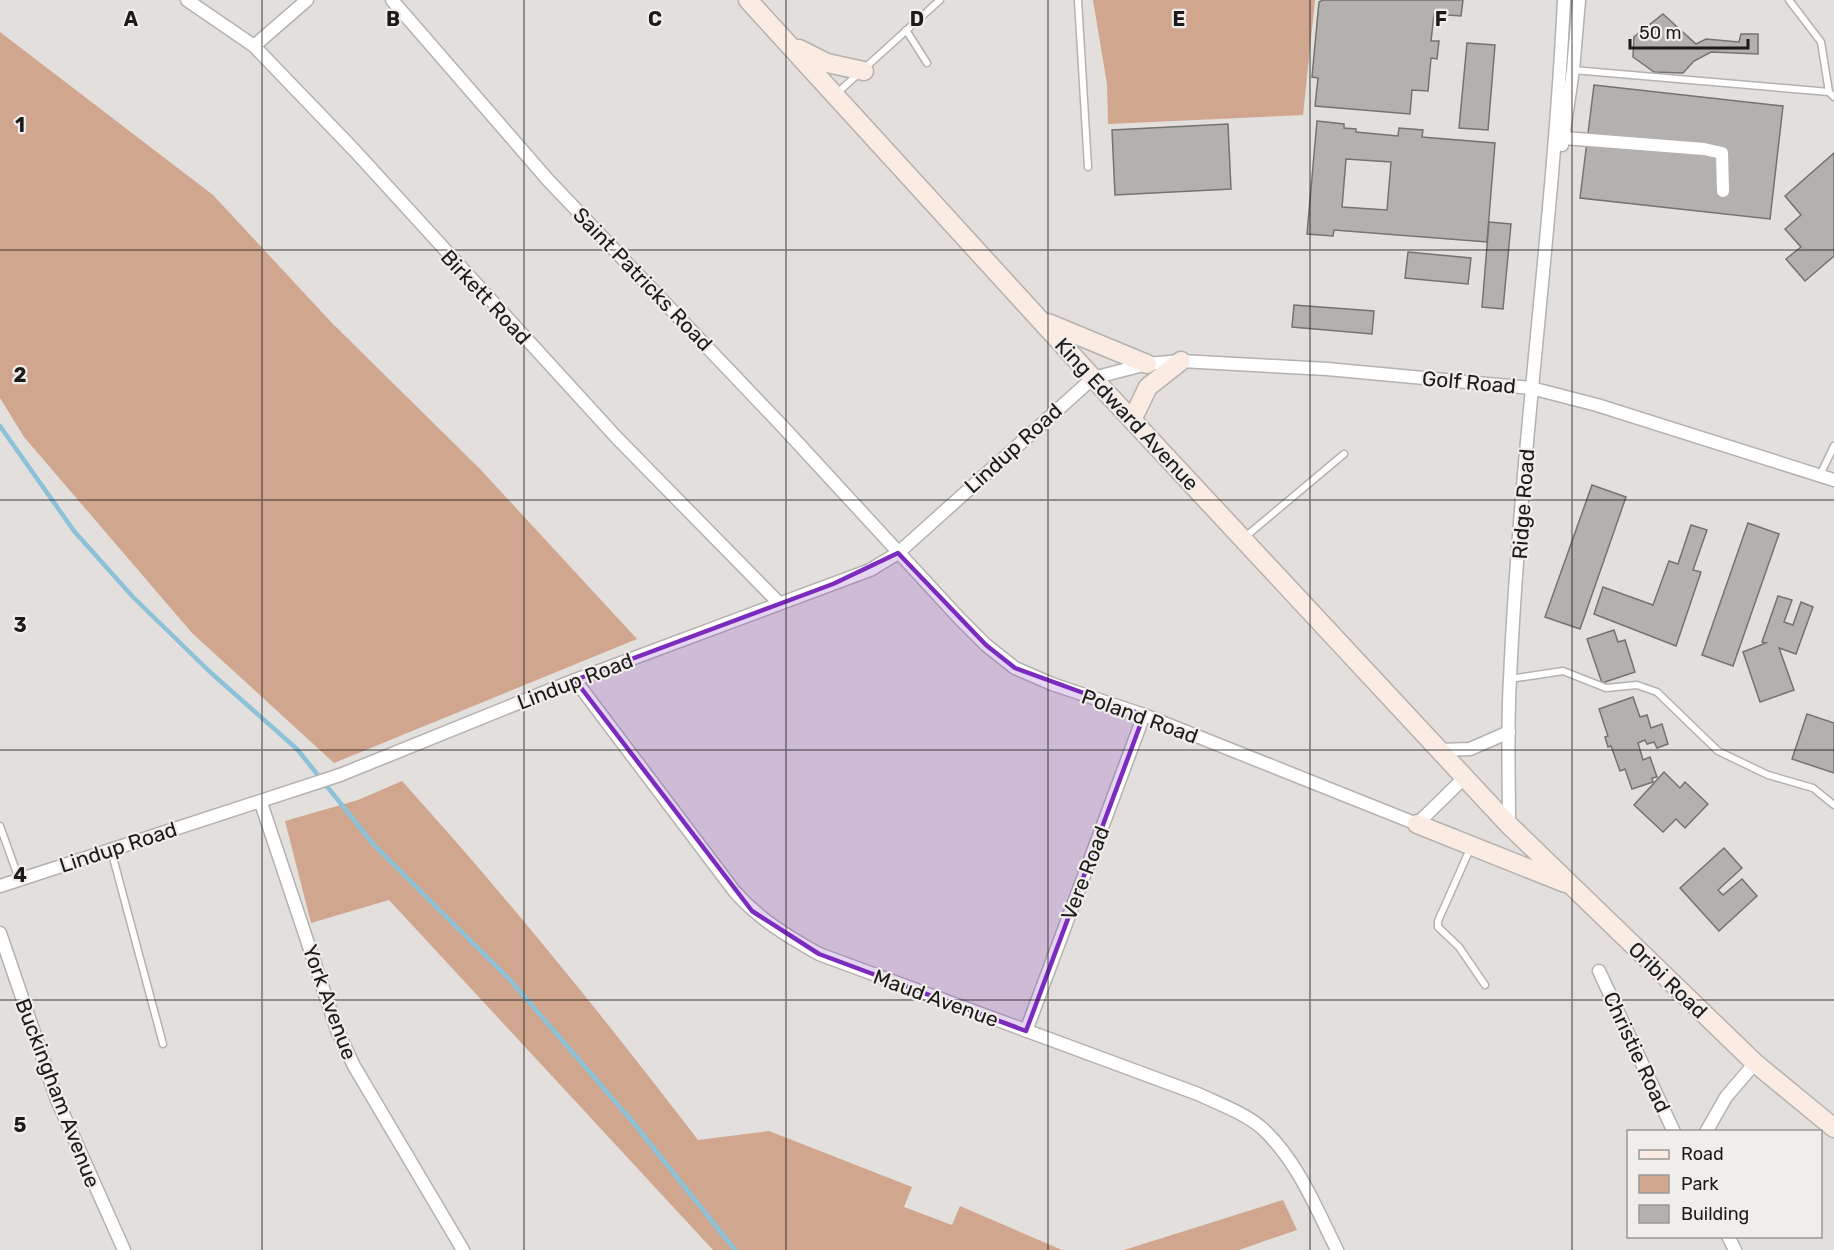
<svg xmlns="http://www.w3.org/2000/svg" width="1834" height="1250" font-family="Rubik,sans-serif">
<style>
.green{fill:#d0a68e}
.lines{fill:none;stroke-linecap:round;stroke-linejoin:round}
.stream{stroke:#8cc1d7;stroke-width:4.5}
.building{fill:#b3b0ae;stroke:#757270;stroke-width:1.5;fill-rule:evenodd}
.lane-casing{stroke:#b5b1af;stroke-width:9}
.street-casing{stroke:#b5b1af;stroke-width:15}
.secondary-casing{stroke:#b5b1af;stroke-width:21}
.lane{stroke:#fff;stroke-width:6}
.street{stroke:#fff;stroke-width:12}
.secondary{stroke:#faece3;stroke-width:18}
.marked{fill:#7b2cbf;fill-opacity:0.2;stroke:#7b2cbf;stroke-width:4.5;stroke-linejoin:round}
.grid{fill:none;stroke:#1c1b1a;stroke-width:1.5;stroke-opacity:0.55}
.labels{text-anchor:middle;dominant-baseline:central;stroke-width:4.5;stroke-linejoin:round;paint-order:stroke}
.street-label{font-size:21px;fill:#1c1b1a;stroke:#f0edeb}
.grid-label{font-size:20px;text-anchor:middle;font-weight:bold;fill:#1c1b1a;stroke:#f0edeb;stroke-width:4.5;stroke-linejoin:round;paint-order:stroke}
</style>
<rect width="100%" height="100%" fill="#e3dfdd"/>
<!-- green -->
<g class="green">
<polygon points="1093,0 1315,0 1303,115 1108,124 1107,84"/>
<polygon points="0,32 213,195 332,323 480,469 637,639 334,763 192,633 24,437 0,398"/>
<path d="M402,781c104,115 201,235 296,359l71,-9 143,56 -8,20 48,18 8,-19 102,44h-349l-324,-350 -78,23 -26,-102 73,-21z"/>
<polygon points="1283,1200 1297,1230 1239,1250 1124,1250"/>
</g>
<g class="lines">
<!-- stream -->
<polyline class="stream" points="0,426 74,531 133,597 210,672 297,749 374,845 510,980 632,1121 735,1250"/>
</g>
<!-- building -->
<g class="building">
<polygon points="1323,0 1463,0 1461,16 1434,14 1431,41 1439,41 1437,59 1431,58 1428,91 1412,90 1410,114 1315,106 1318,78 1312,77 1319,2"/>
<polygon points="1663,14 1696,44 1706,39 1739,42 1741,34 1758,34 1758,54 1711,52 1694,61 1683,73 1654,72 1633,57 1634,37"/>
<polygon points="1467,43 1495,45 1488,130 1459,128"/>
<polygon points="1594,85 1783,106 1770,219 1580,198"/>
<path d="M1317,121l27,3v4l12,1v3l42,4 1,-8 24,2 -1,7 73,6 -8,99 -153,-12 -1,6 -26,-2zM1346,159l45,3 -4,48 -45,-3z"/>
<polygon points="1228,124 1231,189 1115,195 1112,130"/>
<polygon points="1834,153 1834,256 1805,281 1786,259 1801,247 1785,229 1801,215 1785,196"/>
<polygon points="1489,222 1511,224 1503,309 1482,307"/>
<polygon points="1408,252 1471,258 1468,284 1405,278"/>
<polygon points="1294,305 1374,311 1372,334 1292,327"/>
<polygon points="1592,485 1626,497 1580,629 1545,617"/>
<polygon points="1748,523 1779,534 1733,666 1702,655"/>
<polygon points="1691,525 1707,530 1693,570 1701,572 1676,646 1594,614 1603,587 1653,605 1669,561 1678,564"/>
<polygon points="1778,596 1792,600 1784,622 1793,625 1801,602 1813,607 1796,654 1779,648 1794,690 1760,702 1743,652 1766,643 1762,642"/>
<polygon points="1614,630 1618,642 1625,640 1635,672 1602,683 1587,639"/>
<polygon points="1633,697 1640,717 1647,715 1651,728 1662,724 1668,744 1657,748 1654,742 1647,744 1645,740 1638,743 1643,760 1650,757 1657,777 1652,778 1653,782 1632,789 1625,769 1620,771 1611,746 1608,747 1605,737 1608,736 1599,709"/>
<polygon points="1807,714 1834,723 1834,773 1792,759"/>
<polygon points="1664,772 1680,788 1685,782 1708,804 1685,828 1676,819 1663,832 1634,805"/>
<polygon points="1724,848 1742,868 1718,890 1723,895 1742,879 1757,896 1719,931 1680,888"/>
</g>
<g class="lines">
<!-- lane casing -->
<g class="lane-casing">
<g id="lane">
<polyline points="1078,0 1088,167"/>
<polyline points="1789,0 1821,42 1829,92 1834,97"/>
<polyline points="906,30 927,63"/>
<polyline points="1573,70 1829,92"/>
<polyline points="836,94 940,0"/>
<polyline points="1820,475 1834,446"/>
<polyline points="1245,537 1344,454"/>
<polyline points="1510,679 1563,671 1606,688 1637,685 1657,692 1718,751 1768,775 1813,788 1834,805"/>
<polyline points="0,826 19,879"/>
<polyline points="1470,849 1438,921 1438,927 1459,947 1485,985"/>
<polyline points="111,850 163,1044"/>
</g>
</g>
<!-- street casing -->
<g class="street-casing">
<g id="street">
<polyline points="187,0 254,46 355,151 617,438 778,602"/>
<polyline points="392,0 548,180 784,428 959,618 986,645 1015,668 1052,684 1144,715 1417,824 1465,777"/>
<polyline points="254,46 307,0"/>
<polyline points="1564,138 1704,149 1722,153 1723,191"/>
<polyline points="1562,145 1573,70 1579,0"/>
<path d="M575,680l160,212c24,27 52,44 84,62l379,140c21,10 47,19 65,35 35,33 53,79 74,121"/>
<polyline points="1439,750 1470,749 1509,732"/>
<polyline points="261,803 337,1030 354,1066 463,1250"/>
<path d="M1509,825c0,-49 -2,-97 1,-146 10,-227 43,-452 54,-679"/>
<polyline points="0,886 340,775 575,680 870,570 898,553 1093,378 1147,364 1181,361 1327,369 1531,388 1597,405 1834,480"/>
<polyline points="0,933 57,1100 124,1250"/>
<polyline points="1599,971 1674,1132"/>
<polyline points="1026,1031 1144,715"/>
<polyline points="1706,1132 1726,1097 1755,1063"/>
<polyline points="1728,1236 1735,1250"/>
</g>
</g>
<!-- secondary casing -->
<g class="secondary-casing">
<g id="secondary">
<polyline points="748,0 1093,378 1509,825 1755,1063 1834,1128"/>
<polyline points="799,49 827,63 864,71"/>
<polyline points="1048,323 1147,364"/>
<polyline points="1132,420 1148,387 1181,361"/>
<polyline points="1417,824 1565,883"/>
</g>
</g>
<!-- lane -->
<use href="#lane" class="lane"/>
<!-- street -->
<use href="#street" class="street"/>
<!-- secondary -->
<use href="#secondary" class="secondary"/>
</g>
<!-- marked area -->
<path class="marked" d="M898,553l88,92 29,23 129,47 -118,316 -207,-77 -67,-43 -177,-231 258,-96z"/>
<!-- grid -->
<path class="grid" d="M262,0v1250M524,0v1250M786,0v1250M1048,0v1250M1310,0v1250M1572,0v1250M0,250h1834M0,500h1834M0,750h1834M0,1000h1834"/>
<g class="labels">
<!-- street labels -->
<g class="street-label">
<text transform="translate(643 279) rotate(46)">Saint Patricks Road</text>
<text transform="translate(486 297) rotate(47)">Birkett Road</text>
<text transform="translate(1469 382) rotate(5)">Golf Road</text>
<text transform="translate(1127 414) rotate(47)">King Edward Avenue</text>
<text transform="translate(1013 448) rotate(-42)">Lindup Road</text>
<text transform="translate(1523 504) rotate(-86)">Ridge Road</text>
<text transform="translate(575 681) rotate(-21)">Lindup Road</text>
<text transform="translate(1140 716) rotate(20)">Poland Road</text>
<text transform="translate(118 847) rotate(-18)">Lindup Road</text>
<text transform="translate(1085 873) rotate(-69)">Vere Road</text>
<text transform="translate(1668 980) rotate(44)">Oribi Road</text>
<text transform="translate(936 998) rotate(20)">Maud Avenue</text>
<text transform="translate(330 1002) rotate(70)">York Avenue</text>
<text transform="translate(1637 1052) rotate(65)">Christie Road</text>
<text transform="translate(58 1093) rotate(69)">Buckingham Avenue</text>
</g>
</g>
<g class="grid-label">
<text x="131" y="26">A</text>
<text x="393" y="26">B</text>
<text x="655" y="26">C</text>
<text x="917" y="26">D</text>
<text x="1179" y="26">E</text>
<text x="1441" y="26">F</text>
<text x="20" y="132">1</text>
<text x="20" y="382">2</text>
<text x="20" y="632">3</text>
<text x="20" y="882">4</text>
<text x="20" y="1132">5</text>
</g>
<!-- legend -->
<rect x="1627" y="1130" width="195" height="108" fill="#f0edeb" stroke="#9b9997" stroke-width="1.5"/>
<rect x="1639" y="1150" width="30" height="9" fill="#faece3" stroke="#9b9997" stroke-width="1.5"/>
<text x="1681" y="1160" font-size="18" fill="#1c1b1a">Road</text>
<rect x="1639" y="1175" width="30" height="18" fill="#d0a68e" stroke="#9b9997" stroke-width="1.5"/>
<text x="1681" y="1190" font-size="18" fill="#1c1b1a">Park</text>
<rect x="1639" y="1205" width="30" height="18" fill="#b3b0ae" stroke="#9b9997" stroke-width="1.5"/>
<text x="1681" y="1220" font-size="18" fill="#1c1b1a">Building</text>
<!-- scale -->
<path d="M1630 39v9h118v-9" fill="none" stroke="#1c1b1a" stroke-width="3"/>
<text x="1639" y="39" font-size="18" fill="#1c1b1a" stroke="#f0edeb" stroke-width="4.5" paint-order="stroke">50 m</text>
</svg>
